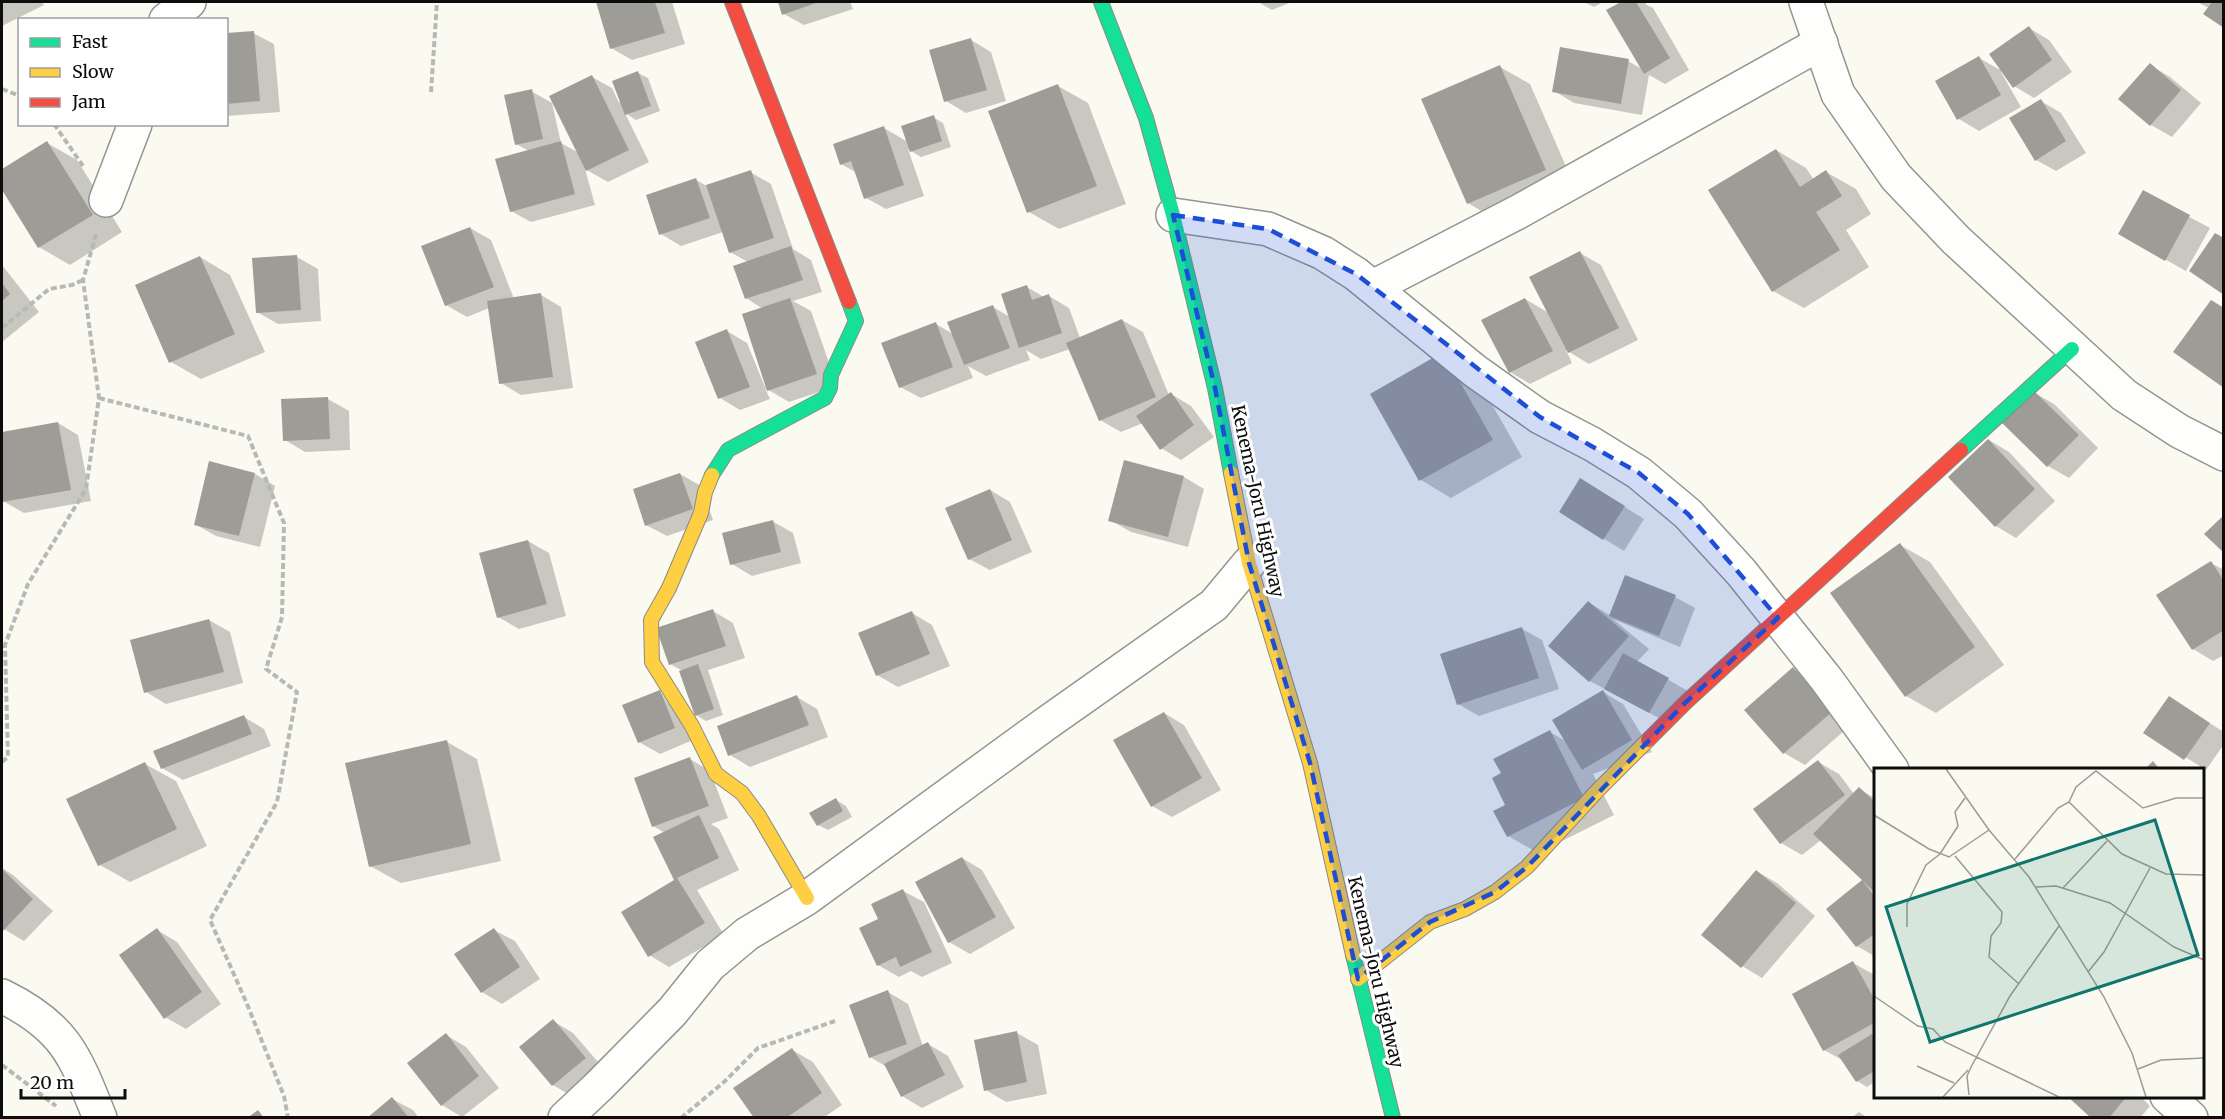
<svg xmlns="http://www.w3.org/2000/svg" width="2225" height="1119" font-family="Merriweather,serif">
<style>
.shadow{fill:#0003}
.building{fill:#9e9c97}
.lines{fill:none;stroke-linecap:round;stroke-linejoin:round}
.street-casing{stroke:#949490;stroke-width:36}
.fast-casing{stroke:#8b8a86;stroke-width:16}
.slow-casing{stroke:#8b8a86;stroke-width:16}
.jam-casing{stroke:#8b8a86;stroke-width:16}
.path{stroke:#b8b8b6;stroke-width:4;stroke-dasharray:6 3;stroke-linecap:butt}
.street{stroke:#fefefd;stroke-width:33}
.fast{stroke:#16e098;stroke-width:14}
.slow{stroke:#ffcf43;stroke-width:14}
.jam{stroke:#f24e42;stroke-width:14}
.marked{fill:#1d4ed8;fill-opacity:0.2;stroke:#1d4ed8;stroke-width:4.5;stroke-dasharray:12 8;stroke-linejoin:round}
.labels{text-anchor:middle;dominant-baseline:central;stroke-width:6;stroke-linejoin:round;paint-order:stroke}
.street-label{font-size:18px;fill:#0d0d0d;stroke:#fff}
.inset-road{fill:none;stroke:#9c9b96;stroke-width:1.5}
.view{fill:#0f766e;fill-opacity:0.15;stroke:#0f766e;stroke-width:3}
.inset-edge{fill:none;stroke:#0d0d0d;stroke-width:3}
</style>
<rect width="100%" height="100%" fill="#fbfaf1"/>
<!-- shadow -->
<g class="shadow">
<polygon points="2,2 42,2 44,5 2,26"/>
<polygon points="597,2 672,2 685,44 632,60 611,48"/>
<polygon points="780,2 850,2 853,9 804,25 784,14"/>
<polygon points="1258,2 1292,2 1272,10"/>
<polygon points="1584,2 1603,2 1594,7"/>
<polygon points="1624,2 1649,2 1645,4 1653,8 1689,70 1665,84 1649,75 1642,115 1574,103 1554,91 1628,61 1642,69 1608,11"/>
<polygon points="2197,2 2224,2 2224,26 2209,8"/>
<polygon points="2029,28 2049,40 2072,72 2034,98 2014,86"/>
<polygon points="253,33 274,44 280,112 226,116 226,35"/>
<polygon points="971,40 991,52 1006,101 966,113 946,101"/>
<polygon points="1979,58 2002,71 2001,72 2021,107 1979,131 1959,119"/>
<polygon points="2150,65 2170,77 2201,103 2172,137 2151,125 2120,99"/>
<polygon points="1500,67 1530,84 1575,187 1498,221 1468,203"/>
<polygon points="638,73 648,78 660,111 636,120 625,113 649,162 608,182 585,169 595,205 531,222 511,211 529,151 516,144 531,91 552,103 561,143 579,153 592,77 612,88 619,103"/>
<polygon points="1058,86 1088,103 1126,204 1059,229 1029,212"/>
<polygon points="2041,101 2061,113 2086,153 2056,171 2036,160"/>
<polygon points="933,117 943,123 951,147 921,157 908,149 924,196 886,209 866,198 857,173 841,164 884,128 908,142"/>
<polygon points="47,143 77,160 122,232 70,265 39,247 2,187 2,171"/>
<polygon points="1776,150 1806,168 1814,180 1826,172 1856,189 1871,214 1846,230 1869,267 1804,308 1773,291"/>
<polygon points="750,172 771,184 793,249 811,260 822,292 793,301 811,311 837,386 789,402 765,388 770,399 740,410 720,398 727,331 747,343 765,387 767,386 763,309 746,298 748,262 730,252 723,232 681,246 661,234 696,180 707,186"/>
<polygon points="2143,192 2210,228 2186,271 2120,234"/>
<polygon points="470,228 491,240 514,299 541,295 561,307 573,388 521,395 501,383 489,308 467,317 446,305"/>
<polygon points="1580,253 1601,265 1638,340 1589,364 1566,350 1572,363 1530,384 1510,372 1525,299 1549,313"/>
<polygon points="200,257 230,275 265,352 201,379 171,362"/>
<polygon points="297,257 318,269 321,321 278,324 257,312"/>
<polygon points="2,265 39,312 2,342"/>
<polygon points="1027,287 1044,297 1049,296 1069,308 1080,338 1122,320 1143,332 1169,395 1171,394 1191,406 1214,437 1181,460 1161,448 1143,423 1121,432 1100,420 1070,349 1041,359 1026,350 1030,360 986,376 968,366 973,378 921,398 900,387 936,324 953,334 993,307 1010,317"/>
<polygon points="1473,371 1522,457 1451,498 1421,480 1372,394"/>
<polygon points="2033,392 2054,404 2098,448 2069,478 2048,466 2003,422"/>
<polygon points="328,399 349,411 350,450 305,452 285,440 283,400"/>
<polygon points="58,423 78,435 91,501 24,513 3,501 2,433"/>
<polygon points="1989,440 2009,452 2055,501 2016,538 1996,526"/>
<polygon points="255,474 275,486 260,547 216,536 195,524"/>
<polygon points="680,474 701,486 713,520 667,536 646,525"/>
<polygon points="1184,477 1204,489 1188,547 1131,532 1110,520"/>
<polygon points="990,490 1010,502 1032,552 990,570 969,559"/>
<polygon points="1601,492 1644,519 1624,551 1561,512"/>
<polygon points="772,521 793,533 801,563 752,576 732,564"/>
<polygon points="528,541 549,553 566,616 519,629 498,617"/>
<polygon points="1900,545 1930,562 2004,665 1936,713 1906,696"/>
<polygon points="2211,563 2224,570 2224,655 2213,661 2193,649"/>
<polygon points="1675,597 1695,608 1680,647 1613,619 1649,649 1637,662 1688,691 1670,724 1590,681 1550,646 1588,602 1611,616"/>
<polygon points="713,611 733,623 745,658 708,670 723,715 706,721 696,715 681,670 670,664"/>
<polygon points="912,613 932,625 950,666 898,687 877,675"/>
<polygon points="209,620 230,632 243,683 166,704 146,692"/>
<polygon points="1522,629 1542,640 1559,689 1479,716 1458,704"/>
<polygon points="1794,669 1814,681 1852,724 1805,765 1784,753 1746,710"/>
<polygon points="660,692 695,739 660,754 639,742"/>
<polygon points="1603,692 1623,704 1652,752 1593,774 1614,815 1538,853 1508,836 1503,774 1550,732 1567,742"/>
<polygon points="797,697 817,709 828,737 750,767 730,755"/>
<polygon points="2169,698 2224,732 2224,744 2206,770 2145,732"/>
<polygon points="1164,713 1184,725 1221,790 1172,817 1152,806"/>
<polygon points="244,717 264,729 271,746 183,780 162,768"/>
<polygon points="447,742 477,759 501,861 401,883 370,866"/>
<polygon points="690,759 710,771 728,818 711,824 719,829 739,870 697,890 724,935 669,967 649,955 675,881 665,833 653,826"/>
<polygon points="1818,762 1839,774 1854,794 1859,789 1876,799 1876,957 1857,946 1828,909 1864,880 1821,840 1802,855 1781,843"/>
<polygon points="145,764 176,781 207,846 130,882 100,865"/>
<polygon points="836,800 846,806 852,817 828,830 818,825"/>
<polygon points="962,858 982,870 1015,928 970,954 949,942"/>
<polygon points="2,868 13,875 53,911 24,941 2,928"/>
<polygon points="1756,871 1777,883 1815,916 1762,978 1742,966"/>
<polygon points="903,891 924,902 952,963 922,977 911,971 899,977 878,965 861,929 880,920"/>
<polygon points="157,930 177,942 221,1004 186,1029 165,1017"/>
<polygon points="494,930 515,941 540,979 502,1004 482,992"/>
<polygon points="1853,963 1873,974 1876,979 1876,1081 1867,1087 1857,1081 1844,1061 1824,1050"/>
<polygon points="888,992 908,1004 923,1046 928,1044 948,1056 964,1087 922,1108 902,1096 887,1067 870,1057"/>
<polygon points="553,1021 573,1033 605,1070 573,1097 553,1085"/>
<polygon points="1017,1033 1038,1045 1047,1094 1006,1102 986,1090"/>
<polygon points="446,1035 466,1047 499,1088 462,1117 442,1105"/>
<polygon points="792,1050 813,1062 842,1105 823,1118 755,1118"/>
<polygon points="2069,1096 2140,1096 2150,1106 2140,1118 2093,1118"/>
<polygon points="392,1099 413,1110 419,1118 369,1118"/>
<polygon points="1859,1112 1868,1118 1851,1118"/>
</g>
<!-- building -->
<g class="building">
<polygon points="596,2 655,2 665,33 610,49"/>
<polygon points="778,2 819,2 782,15"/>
<polygon points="1621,2 1636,2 1670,58 1644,74 1606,10"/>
<polygon points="2212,2 2224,2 2224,28 2203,14"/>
<polygon points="2029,26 2052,60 2013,88 1989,54"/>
<polygon points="254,31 260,101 226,104 226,33"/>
<polygon points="971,38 987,90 944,102 929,50"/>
<polygon points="1560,47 1629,59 1621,104 1552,92"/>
<polygon points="1979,56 2001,95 1957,120 1935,81"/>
<polygon points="2150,63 2181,90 2150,126 2118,99"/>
<polygon points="1500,65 1546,170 1467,204 1421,99"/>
<polygon points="638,71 651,106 625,115 612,81"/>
<polygon points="592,75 629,150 586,171 549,96"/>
<polygon points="1058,84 1097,186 1027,213 988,111"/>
<polygon points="532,89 543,139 515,145 504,95"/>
<polygon points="2041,99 2066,141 2035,161 2009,118"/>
<polygon points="934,115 942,141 910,152 901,126"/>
<polygon points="884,126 904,185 864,199 851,161 840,165 833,144"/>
<polygon points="47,141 93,215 38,248 2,190 2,169"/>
<polygon points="561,141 575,194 510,212 495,159"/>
<polygon points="1776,149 1800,187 1826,170 1842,196 1816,212 1840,250 1772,292 1708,190"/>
<polygon points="751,170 774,238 729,253 706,185"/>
<polygon points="696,178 710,218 659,235 646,195"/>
<polygon points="2143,190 2190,215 2165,261 2118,234"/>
<polygon points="470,227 494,287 445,306 421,246"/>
<polygon points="2215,233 2224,238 2224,295 2189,271"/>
<polygon points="791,246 803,280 745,299 733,266"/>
<polygon points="1580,251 1619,328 1568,353 1529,277"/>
<polygon points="297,255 301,310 256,313 252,258"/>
<polygon points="200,256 235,334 169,363 135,285"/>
<polygon points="2,283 10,294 2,301"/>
<polygon points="1027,285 1032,300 1049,294 1062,333 1019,348 1001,294"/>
<polygon points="541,293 553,377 499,384 487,301"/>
<polygon points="790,298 817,374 767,391 742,314"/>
<polygon points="1525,298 1553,351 1509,373 1481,320"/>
<polygon points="2211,300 2224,308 2224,388 2173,352"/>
<polygon points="993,305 1010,348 964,365 947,322"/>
<polygon points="1122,319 1156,397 1099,421 1066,343"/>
<polygon points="936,322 953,367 899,388 881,343"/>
<polygon points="727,329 750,387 718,399 695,342"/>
<polygon points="1443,352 1493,440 1419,481 1370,394"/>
<polygon points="2033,390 2079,435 2047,467 2001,422"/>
<polygon points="1171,392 1194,425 1160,450 1136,416"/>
<polygon points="328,397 330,439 283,441 281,399"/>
<polygon points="58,422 71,490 2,502 2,432"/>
<polygon points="1988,439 2035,489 1995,527 1948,477"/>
<polygon points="1124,460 1184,476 1168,537 1108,521"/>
<polygon points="209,461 255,473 239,536 194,525"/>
<polygon points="680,473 693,509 645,526 633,489"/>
<polygon points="1580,478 1625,506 1603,540 1559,512"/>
<polygon points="990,489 1012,540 968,560 945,508"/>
<polygon points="2224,515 2224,553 2204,534"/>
<polygon points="773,520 781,552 730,565 722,533"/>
<polygon points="528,540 547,604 497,618 479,553"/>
<polygon points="1900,543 1975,647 1905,697 1830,593"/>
<polygon points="2211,561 2224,581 2224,630 2192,650 2156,595"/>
<polygon points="1625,575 1676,595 1659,636 1609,616"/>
<polygon points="1588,601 1629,636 1589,682 1548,646"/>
<polygon points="713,609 726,646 669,665 656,628"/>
<polygon points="912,611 930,654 876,676 858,633"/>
<polygon points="209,619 224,672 144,693 130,640"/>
<polygon points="1522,627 1539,678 1457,705 1440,654"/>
<polygon points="1623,653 1669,678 1649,713 1604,689"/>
<polygon points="698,664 714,709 695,716 679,671"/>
<polygon points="1793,667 1832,712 1783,754 1744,710"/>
<polygon points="660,690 675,728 638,743 622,705"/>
<polygon points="1603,690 1632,740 1582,770 1552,720"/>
<polygon points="797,695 809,725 728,756 717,726"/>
<polygon points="2169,696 2210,723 2184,760 2143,733"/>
<polygon points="1164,712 1202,778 1151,807 1113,740"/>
<polygon points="244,715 252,734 161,769 153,751"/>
<polygon points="1550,730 1584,798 1507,837 1493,811 1505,805 1492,778 1501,773 1493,759"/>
<polygon points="447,740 471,844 369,867 345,763"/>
<polygon points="690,757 709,806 652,827 634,778"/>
<polygon points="1818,760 1845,795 1780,844 1753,809"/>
<polygon points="2153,761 2160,770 2144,770"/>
<polygon points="145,762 177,829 98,866 66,799"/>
<polygon points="1859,787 1876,803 1876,887 1872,890 1862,880 1876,898 1876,933 1856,947 1826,909 1862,880 1813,834"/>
<polygon points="836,798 843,811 817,826 809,813"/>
<polygon points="699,815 719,858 677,878 705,923 648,957 621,912 674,880 653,837"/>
<polygon points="962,857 996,917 948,943 915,882"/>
<polygon points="2,869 33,899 2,932"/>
<polygon points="1756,870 1796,903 1741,968 1701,935"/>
<polygon points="903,889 932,952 900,967 896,957 877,966 859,928 878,919 871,904"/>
<polygon points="157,928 202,992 164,1019 119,955"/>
<polygon points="494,928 520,967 481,993 454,954"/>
<polygon points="1853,961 1876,1002 1876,1022 1823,1051 1792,994"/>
<polygon points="888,990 907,1044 869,1058 849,1005"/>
<polygon points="553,1019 586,1058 552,1086 519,1047"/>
<polygon points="1017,1031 1027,1082 984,1091 974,1040"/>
<polygon points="446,1033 479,1076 441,1106 407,1063"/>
<polygon points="1872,1034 1876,1039 1876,1070 1856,1082 1838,1055"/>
<polygon points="928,1042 945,1075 901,1097 884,1064"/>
<polygon points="792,1048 822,1093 786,1118 754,1118 733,1088"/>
<polygon points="2067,1096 2127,1096 2109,1118 2091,1118"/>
<polygon points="392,1097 409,1118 367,1118"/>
<polygon points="258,1110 264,1118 247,1118"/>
</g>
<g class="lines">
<!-- street casing -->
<g class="street-casing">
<g id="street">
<polyline points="1806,2 1838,94 1896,177 1956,240 2124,395 2179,431 2224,454"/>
<polyline points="166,20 189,2"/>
<polyline points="106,200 135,124"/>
<polyline points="1173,215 1268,229 1323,253 1356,274 1475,371 1540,417 1592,444 1639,473 1688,514 1741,572 1827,680 1892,770"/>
<polyline points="1373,287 1518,212 1821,43"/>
<path d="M2,996c63,31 73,59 98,122"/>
<polyline points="2167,1096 2191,1118"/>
<polyline points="565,1118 599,1086 672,1012 710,965 747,934 807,898 1044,725 1214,605 1249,563"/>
</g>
</g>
<!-- fast casing -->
<g class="fast-casing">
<g id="fast">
<polyline points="1101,2 1146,118 1173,215 1215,388 1231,473"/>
<polyline points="1961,450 2072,349"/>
<polyline points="712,475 728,450 825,398 830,388 831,375 856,321 849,302"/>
<polyline points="1353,955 1393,1118"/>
</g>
</g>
<!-- slow casing -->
<g class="slow-casing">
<g id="slow">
<polyline points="1231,473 1249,563 1310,763 1353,955"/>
<polyline points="712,475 705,492 701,513 669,588 651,620 652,662 692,726 716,774 742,793 759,816 807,898"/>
<polyline points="1358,979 1430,922 1465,909 1495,892 1527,867 1597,791 1648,740"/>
</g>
</g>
<!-- jam casing -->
<g class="jam-casing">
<g id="jam">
<polyline points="732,2 849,302"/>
<polyline points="1648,740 1685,703 1961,450"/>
</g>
</g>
<!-- path -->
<g class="path">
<polyline points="2,89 20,96"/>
<polyline points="431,92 437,2"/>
<polyline points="54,124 83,166"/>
<polyline points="2,328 49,289 72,285 83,280"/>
<polyline points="99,398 248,436 284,523 282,617 266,669 297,692 277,802 210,920 247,1004 284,1096 288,1118"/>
<polyline points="2,762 8,757 5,645 28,584 86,489 99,398 83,280 97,231"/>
<polyline points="2,1065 56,1106"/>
<polyline points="681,1118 724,1082 758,1048 835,1021"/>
</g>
<!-- street -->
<use href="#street" class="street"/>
<!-- fast -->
<use href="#fast" class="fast"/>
<!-- slow -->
<use href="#slow" class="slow"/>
<!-- jam -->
<use href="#jam" class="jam"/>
</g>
<!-- marked area -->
<path class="marked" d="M1173,215l95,14 88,45 184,143 99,56 49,41 90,104 -93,85 -158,164 -32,25 -65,30 -72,57 -48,-216 -61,-200 -34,-175z"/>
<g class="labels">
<!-- street labels -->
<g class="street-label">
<text transform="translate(1258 501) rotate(78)">Kenema-Joru Highway</text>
<text transform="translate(1376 972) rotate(77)">Kenema-Joru Highway</text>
</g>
</g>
<!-- overview -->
<g transform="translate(1874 768)">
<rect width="330" height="330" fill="#fbfaf1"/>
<path class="inset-road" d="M72,1l43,61 40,47 75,120 28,56 14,44M195,34l53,52 44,20 38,1M0,47l55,34 20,8 40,-27M81,88l47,56 -1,11 -10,13 -2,21 30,27M141,91l43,-51 11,-6 7,-15 20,-16 47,37 33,-10h28M162,119l20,-1 54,17 64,44 30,13M189,120l44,-47M33,159v-23l19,-39 14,-11 18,-28 -3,-14 10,-14M214,204l16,-20 46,-84M0,228l44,30 15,3 12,13 114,55M43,298l37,17M264,301l23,-9 43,-2M95,327l-2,-19 4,-9 39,-71 49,-70M69,329l25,-27"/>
<path class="view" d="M281,52l43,135 -268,87 -44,-135z"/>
<rect width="330" height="330" class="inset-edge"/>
</g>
<!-- border -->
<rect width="2225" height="1119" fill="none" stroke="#0d0d0d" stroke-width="6"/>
<!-- legend -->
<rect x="18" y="18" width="210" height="108" fill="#ffffff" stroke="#9e9e9e" stroke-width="1.5"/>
<rect x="30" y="38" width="30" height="9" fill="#16e098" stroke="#9e9e9e" stroke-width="1.5"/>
<text x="72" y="48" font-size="18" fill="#0d0d0d">Fast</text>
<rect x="30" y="68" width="30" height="9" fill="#ffcf43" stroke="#9e9e9e" stroke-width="1.5"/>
<text x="72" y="78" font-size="18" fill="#0d0d0d">Slow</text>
<rect x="30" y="98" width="30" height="9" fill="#f24e42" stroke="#9e9e9e" stroke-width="1.5"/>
<text x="72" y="108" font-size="18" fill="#0d0d0d">Jam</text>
<!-- scale -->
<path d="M21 1089v9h104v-9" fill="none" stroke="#0d0d0d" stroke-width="3"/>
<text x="30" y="1089" font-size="18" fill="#0d0d0d" stroke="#ffffff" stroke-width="4.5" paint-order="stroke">20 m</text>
</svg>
